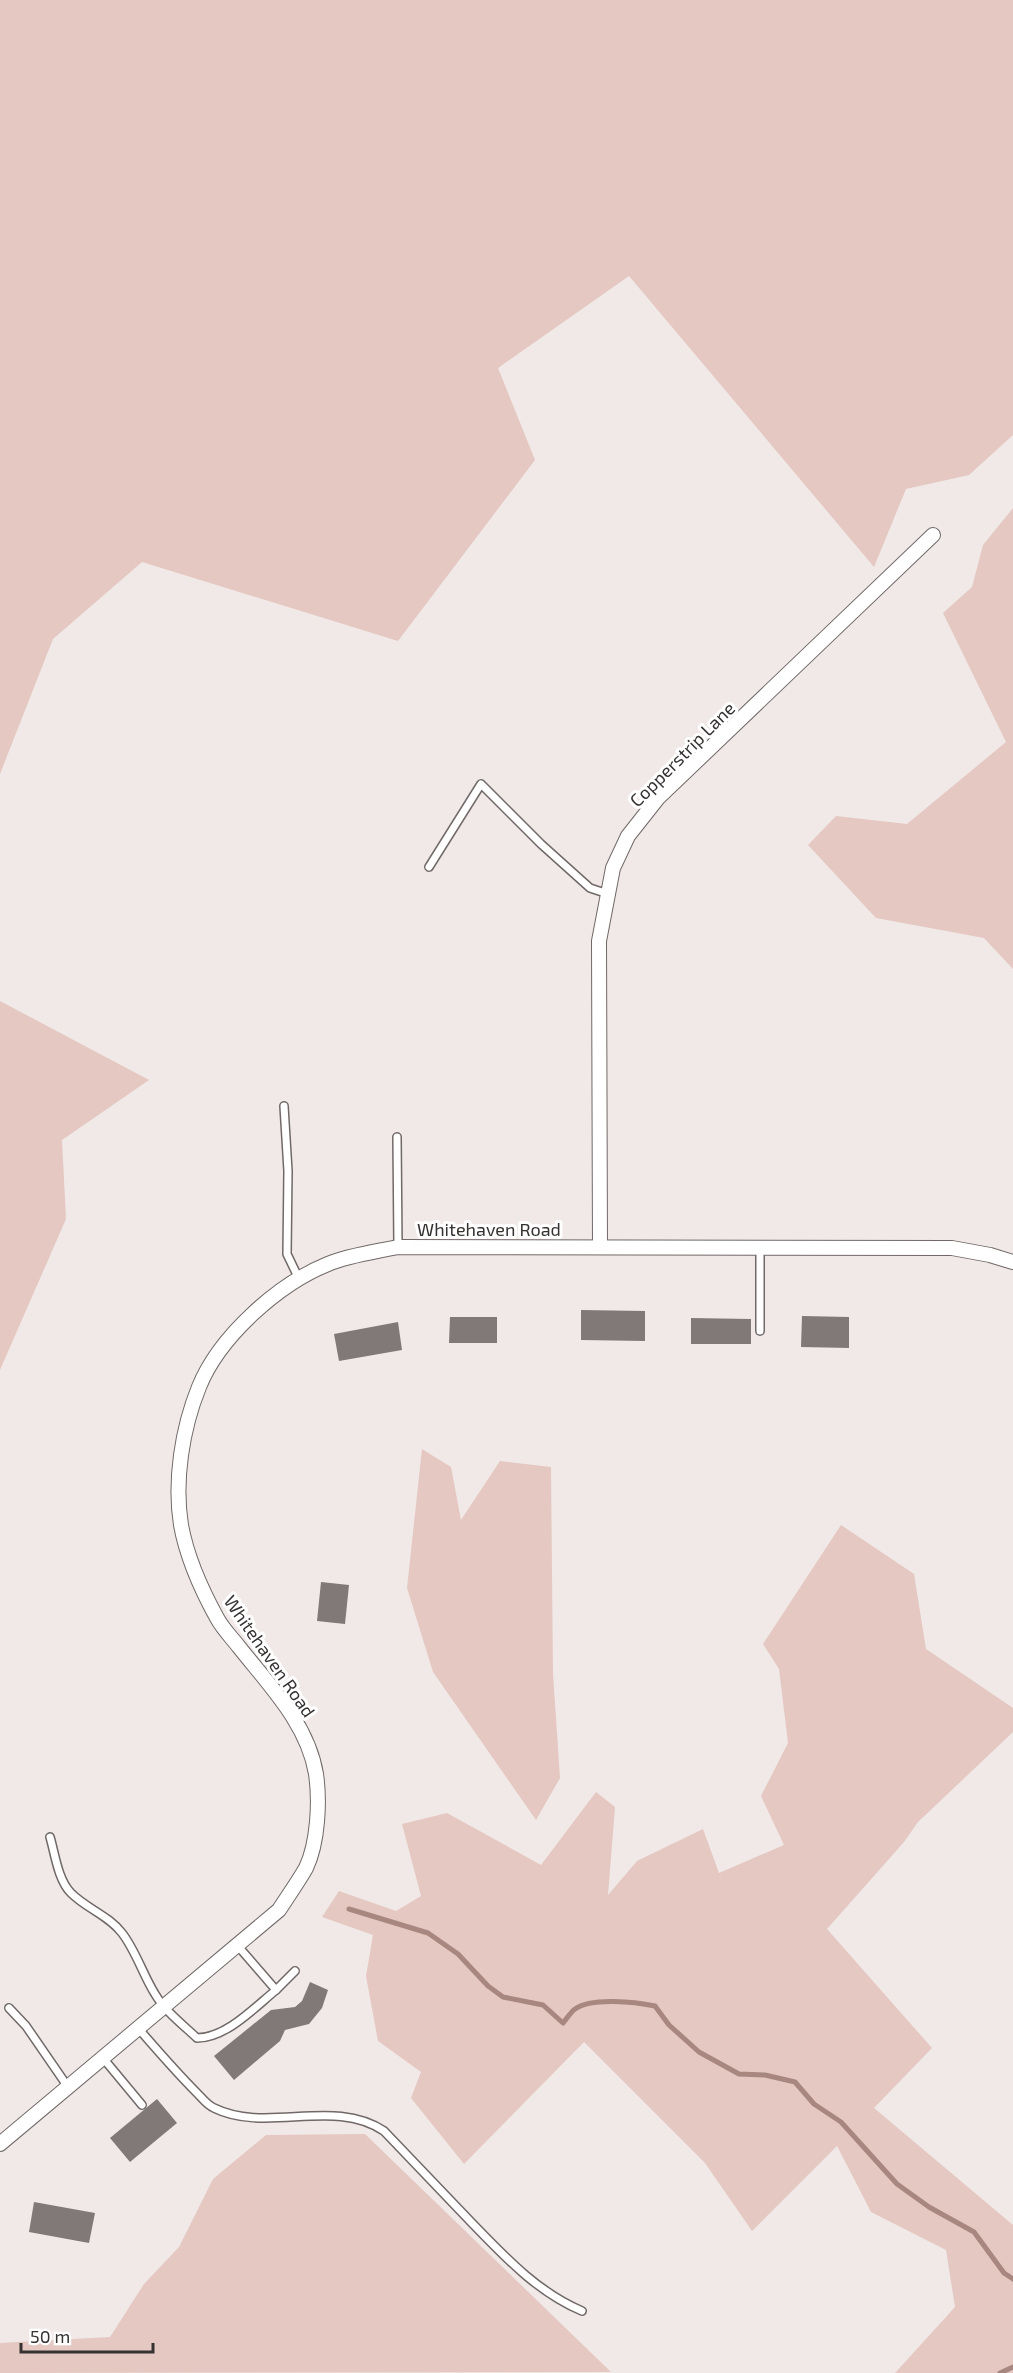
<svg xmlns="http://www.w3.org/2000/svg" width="1013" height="2373" font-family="'Exo 2',sans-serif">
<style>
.green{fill:#e4c8c1}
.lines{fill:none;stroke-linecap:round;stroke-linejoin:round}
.stream{stroke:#a78780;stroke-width:5}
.building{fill:#807977}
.lane-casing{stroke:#706968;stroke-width:10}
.street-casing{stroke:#706968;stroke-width:16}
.lane{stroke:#fff;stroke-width:7}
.street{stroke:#fff;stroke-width:14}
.labels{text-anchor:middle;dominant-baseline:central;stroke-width:6;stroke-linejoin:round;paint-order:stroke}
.street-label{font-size:18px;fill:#353231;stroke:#fff}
</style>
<rect width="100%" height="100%" fill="#f1e9e7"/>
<!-- green -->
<g class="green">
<polygon points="0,0 1013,0 1013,435 969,475 906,489 874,567 629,276 498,368 535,460 398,641 142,562 53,639 0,774"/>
<polygon points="1013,508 1013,969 984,938 876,918 808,845 836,816 907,824 1006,742 943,613 972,587 983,545"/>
<polygon points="0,1001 149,1080 62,1140 66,1219 0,1370"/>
<polygon points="422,1449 451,1467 461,1520 500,1461 551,1467 553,1674 560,1778 536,1820 433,1672 407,1588"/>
<polygon points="841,1525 914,1574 926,1649 1013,1708 1013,1732 918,1822 904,1842 827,1929 932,2048 874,2108 1013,2225 1013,2373 895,2373 955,2307 946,2250 871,2212 837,2146 752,2231 705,2163 584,2042 464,2164 411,2098 421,2072 378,2041 366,1976 373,1935 322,1917 339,1891 396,1911 421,1896 402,1824 447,1813 541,1865 596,1792 615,1807 608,1895 637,1861 703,1829 719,1873 784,1845 761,1796 788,1743 779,1669 763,1644"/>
<polygon points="365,2134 611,2372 0,2373 0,2343 110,2337 144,2284 179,2247 213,2179 266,2135"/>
</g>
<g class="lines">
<!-- stream -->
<g class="stream">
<path d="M349,1909l79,24 30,21 30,32 15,11 40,8 20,18c4,-5 8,-11 12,-14 16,-12 61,-7 80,-3l14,19 30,27 40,22 26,1 30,7 19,22 27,18 56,62 32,23 45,25 30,41 9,6"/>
<polyline points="1000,2373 1013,2367"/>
</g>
</g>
<!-- building -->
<g class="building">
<polygon points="581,1310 645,1311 645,1341 581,1340"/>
<polygon points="802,1316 849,1317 849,1348 801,1347"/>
<polygon points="450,1317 497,1317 497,1343 449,1343"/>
<polygon points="691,1318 751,1319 751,1344 691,1344"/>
<polygon points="398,1322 402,1350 339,1361 334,1334"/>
<polygon points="321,1582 349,1585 345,1624 317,1621"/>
<polygon points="310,1982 328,1990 322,2008 309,2024 285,2030 280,2041 234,2080 214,2056 271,2010 295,2007 302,2001"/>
<polygon points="157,2099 177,2123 130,2162 110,2138"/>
<polygon points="34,2202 95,2213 89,2243 29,2232"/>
</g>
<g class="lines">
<!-- lane casing -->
<g class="lane-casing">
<g id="lane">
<polyline points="429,867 481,784 541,844 590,888 608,894"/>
<polyline points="284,1106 288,1171 287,1254 299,1279"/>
<polyline points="397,1137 398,1247"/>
<polyline points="760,1248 760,1331"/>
<path d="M50,1837c5,17 8,43 21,56 16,16 37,22 51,40 14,18 21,42 33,61 10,17 27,30 42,44 29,0 57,-30 79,-48"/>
<polyline points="237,1945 276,1990 295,1971"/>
<polyline points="9,2008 26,2026 68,2087"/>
<path d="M138,2028c19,22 38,44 59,65 5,5 10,12 17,15 53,26 120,-11 170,23 29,30 58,61 87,91 33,34 66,70 111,89"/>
<polyline points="103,2058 142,2105"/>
</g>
</g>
<!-- street casing -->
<g class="street-casing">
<g id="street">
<polyline points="600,1247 599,941 613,868 628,836 658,798 933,535"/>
<path d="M0,2144l279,-234c9,-14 19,-28 27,-42 12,-25 14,-67 10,-94 -8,-50 -47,-89 -77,-127 -7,-9 -16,-18 -22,-29 -16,-29 -30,-60 -36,-93 -7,-44 1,-96 18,-138 20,-50 79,-103 129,-123 22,-9 47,-12 70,-17l554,1 38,7 23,7"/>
</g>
</g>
<!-- lane -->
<use href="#lane" class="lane"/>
<!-- street -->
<use href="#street" class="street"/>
</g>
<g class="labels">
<!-- street labels -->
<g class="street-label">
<text transform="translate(682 754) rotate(-45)">Copperstrip Lane</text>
<text x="489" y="1229">Whitehaven Road</text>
<text transform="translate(270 1656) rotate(55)">Whitehaven Road</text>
</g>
</g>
<!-- scale -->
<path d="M21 2343v9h132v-9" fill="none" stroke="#353231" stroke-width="3"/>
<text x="30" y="2343" font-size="18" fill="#353231" stroke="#ffffff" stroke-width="4.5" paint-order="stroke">50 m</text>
</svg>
